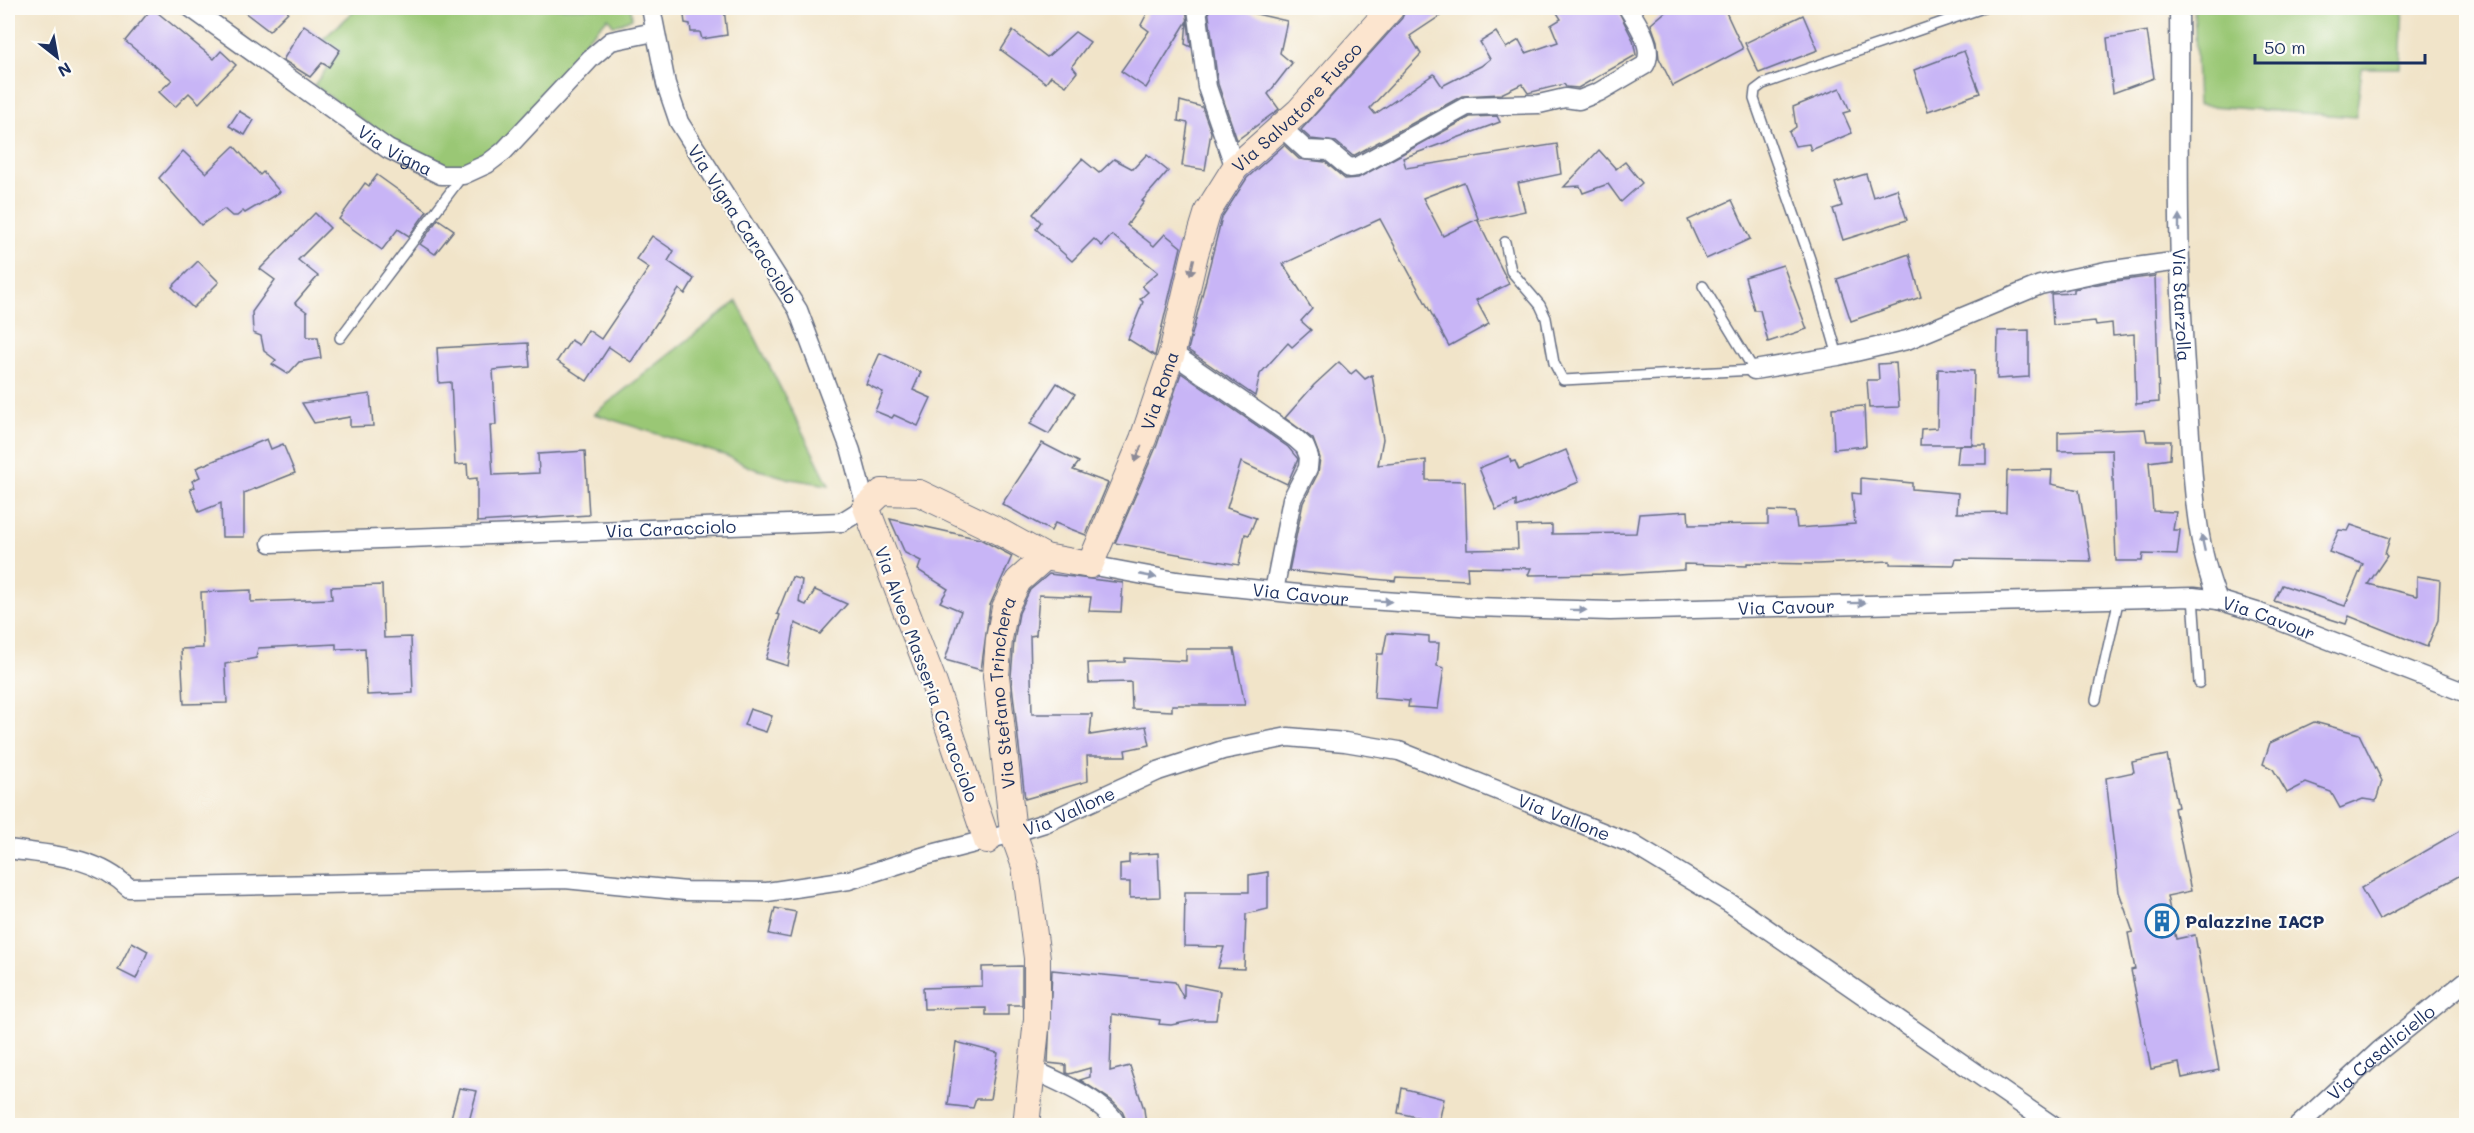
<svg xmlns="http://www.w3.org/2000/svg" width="2474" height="1133" font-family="Mali,sans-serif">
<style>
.green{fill:#9ac774;stroke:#5a7b69;stroke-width:1.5}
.building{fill:#c8b5f6}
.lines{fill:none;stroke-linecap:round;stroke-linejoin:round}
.lane-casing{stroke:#666e83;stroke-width:12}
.street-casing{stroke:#666e83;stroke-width:21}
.secondary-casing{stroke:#666e83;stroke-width:28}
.lane{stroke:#fff;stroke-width:9}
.street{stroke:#fff;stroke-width:18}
.secondary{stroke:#fce5cf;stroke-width:26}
.oneway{fill:#8d97ae}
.oneway2{fill:#8c8a96}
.labels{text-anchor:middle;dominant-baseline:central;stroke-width:4.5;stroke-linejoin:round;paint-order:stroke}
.street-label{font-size:18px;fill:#1b2f5e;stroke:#fdfcf7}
.poi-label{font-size:18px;font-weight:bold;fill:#1b2f5e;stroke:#fdfcf7;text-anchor:start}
</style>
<rect width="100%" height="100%" fill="#fdfcf7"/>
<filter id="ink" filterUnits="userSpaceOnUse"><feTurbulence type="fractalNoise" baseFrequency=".0167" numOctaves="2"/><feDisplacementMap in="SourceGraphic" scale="12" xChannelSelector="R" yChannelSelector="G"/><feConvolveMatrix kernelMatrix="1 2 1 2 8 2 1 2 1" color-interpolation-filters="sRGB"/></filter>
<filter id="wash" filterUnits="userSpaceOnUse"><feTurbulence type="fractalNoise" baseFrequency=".008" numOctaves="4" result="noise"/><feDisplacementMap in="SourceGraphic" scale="24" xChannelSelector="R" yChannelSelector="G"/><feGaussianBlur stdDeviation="1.35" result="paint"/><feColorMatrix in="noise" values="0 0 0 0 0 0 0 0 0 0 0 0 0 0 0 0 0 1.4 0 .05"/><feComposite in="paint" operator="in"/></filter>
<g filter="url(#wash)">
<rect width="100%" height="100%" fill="#f1e4c9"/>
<!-- green -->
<g class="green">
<polygon points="358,8 400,8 413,15 420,8 631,8 632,18 614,26 608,18 586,40 589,48 504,143 464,167 438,167 382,134 314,85 340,51 323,39"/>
<polygon points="2194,8 2403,8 2400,68 2362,68 2356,117 2198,105"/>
<polygon points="737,301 829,485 791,479 752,468 727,456 594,414"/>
</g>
<g id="blocks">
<!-- building -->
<g class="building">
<polygon points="152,8 214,59 221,51 236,65 199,103 189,93 175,107 159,92 172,80 125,41"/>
<polygon points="239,8 292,8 269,31"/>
<polygon points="683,8 724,8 727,35 702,39 700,32 691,32 690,24 685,23"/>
<polygon points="1150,8 1186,8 1191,47 1185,44 1187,21 1146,88 1121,71 1149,31 1141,25"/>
<polygon points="1208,8 1239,8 1239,10 1287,21 1280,53 1292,63 1268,94 1279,109 1237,140 1218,84"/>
<polygon points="1406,8 1452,8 1410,36 1421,54 1370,108 1375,114 1434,74 1442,86 1481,66 1490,59 1480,42 1496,32 1506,48 1519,40 1526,53 1558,42 1551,25 1561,19 1554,8 1617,8 1633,40 1636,55 1578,88 1566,87 1564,84 1528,93 1522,84 1501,94 1462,96 1353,156 1336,142 1311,139 1301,130 1402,18"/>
<polygon points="1670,8 1724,8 1743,49 1673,86 1659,58 1657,41 1651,24"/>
<polygon points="1803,15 1818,50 1759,73 1745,43"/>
<polygon points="304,25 340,50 329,67 322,63 310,77 283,60"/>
<polygon points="1013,31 1047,57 1075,32 1090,42 1072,66 1077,72 1066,86 1051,76 1046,83 1001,50"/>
<polygon points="2147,31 2154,78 2113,93 2107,38"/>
<polygon points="1964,51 1980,93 1928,111 1914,70"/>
<polygon points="1840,88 1850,111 1843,113 1852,133 1811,150 1809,144 1795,146 1789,132 1796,127 1793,107"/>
<polygon points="1180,101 1202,107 1211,132 1205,170 1182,166 1188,123 1178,121"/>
<polygon points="239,111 254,120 245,135 229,126"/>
<polygon points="1497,116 1500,122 1403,158 1406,168 1557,144 1561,174 1518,183 1525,211 1479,221 1464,182 1423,198 1443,236 1477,219 1509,284 1476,300 1489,324 1449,346 1380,219 1283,264 1312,309 1301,321 1311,330 1292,347 1288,343 1260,374 1255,396 1188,350 1222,217 1247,178 1284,145 1299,159 1325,162 1345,179 1358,178 1470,117"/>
<polygon points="234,146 260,175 263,172 280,192 245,213 243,211 237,216 232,216 224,209 201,225 159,178 183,151 206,173"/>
<polygon points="1599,150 1616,169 1625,162 1642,183 1621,202 1608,184 1583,193 1580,186 1564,187"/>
<polygon points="1147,154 1168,171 1142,201 1144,202 1127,225 1154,246 1165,234 1181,247 1155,356 1128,339 1143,302 1140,299 1148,292 1142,286 1158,272 1112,235 1102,246 1094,239 1072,261 1036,229 1041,222 1033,214 1082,159 1099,173 1114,159 1133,169"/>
<polygon points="1866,174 1873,197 1897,189 1907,220 1843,240 1833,209 1842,206 1835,183"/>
<polygon points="377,175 427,211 409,236 398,229 382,250 339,219 365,183 369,186"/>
<polygon points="1732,200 1750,239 1706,259 1688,220"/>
<polygon points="315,213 330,228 298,260 318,276 295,303 307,312 307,337 318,337 321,358 299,362 288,374 272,364 276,360 264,351 261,336 253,333 252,312 275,280 260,269"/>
<polygon points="438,219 454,230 435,254 420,244"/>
<polygon points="652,236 674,251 668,261 694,279 685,294 679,289 631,362 609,347 587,381 557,361 571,340 579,345 588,330 601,339 649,268 636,259"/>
<polygon points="1909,254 1921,297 1851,321 1837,279"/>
<polygon points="198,261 219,282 193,308 172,287"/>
<polygon points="1783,265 1807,329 1768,342 1760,310 1754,310 1745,277"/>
<polygon points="2155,276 2159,402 2136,404 2134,334 2113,336 2112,323 2096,325 2095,321 2053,325 2051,294 2074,293 2074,289 2108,282"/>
<polygon points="2029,330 2029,377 1997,379 1998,331"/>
<polygon points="528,343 530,367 493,370 496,425 490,425 493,475 539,473 538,454 585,451 589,515 477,522 477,478 468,479 467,464 455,465 451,382 439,383 437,348"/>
<polygon points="880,353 921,372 913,390 931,398 918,426 894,415 892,418 875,411 883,392 866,384"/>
<polygon points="1339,362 1351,374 1356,370 1365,379 1372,375 1383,439 1378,465 1426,460 1426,480 1465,481 1467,550 1518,549 1517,526 1552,525 1552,534 1636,533 1639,514 1688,511 1689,525 1768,524 1768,511 1795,512 1797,528 1855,524 1852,493 1861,494 1861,478 1912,483 1912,489 1958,493 1957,513 2006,512 2007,471 2052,470 2051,484 2079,490 2091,561 1956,559 1954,565 1890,564 1890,561 1817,564 1747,563 1747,566 1684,564 1684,570 1619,574 1528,575 1531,568 1467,567 1468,580 1396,577 1395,581 1289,571 1303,503 1318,473 1320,458 1313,439 1285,418 1314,385"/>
<polygon points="1896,363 1899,407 1869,408 1867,380 1879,380 1878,364"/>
<polygon points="1938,369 1974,371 1972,445 1920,445 1921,429 1937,428"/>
<polygon points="1181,373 1288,447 1298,459 1287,484 1241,462 1227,508 1256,518 1249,535 1245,534 1239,565 1115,543 1157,445"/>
<polygon points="1057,383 1075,394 1049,434 1030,424"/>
<polygon points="370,394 373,426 350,427 350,417 314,423 302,403"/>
<polygon points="1864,406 1866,446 1834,449 1832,408"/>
<polygon points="2145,429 2147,441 2171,441 2170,459 2149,462 2153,511 2176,512 2173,530 2180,530 2177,555 2143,554 2142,561 2116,561 2112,450 2058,451 2058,432"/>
<polygon points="267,439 271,449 283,444 295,473 244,493 244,537 222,537 221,503 199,512 190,489 195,487 192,481 200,477 196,468"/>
<polygon points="1042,443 1079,462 1073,470 1108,483 1086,535 1055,523 1051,531 1002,504"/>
<polygon points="1959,445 1986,445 1986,464 1957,464"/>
<polygon points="1566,450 1579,482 1516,507 1516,501 1496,510 1479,468 1509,456 1511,462 1515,461 1519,470"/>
<polygon points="890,519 980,539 1012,556 990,605 981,670 945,660 961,611 940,602 948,589 918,570 921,561 905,553"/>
<polygon points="2351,525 2390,538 2385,554 2387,556 2368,584 2417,596 2417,576 2440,580 2438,620 2427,647 2349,616 2346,624 2274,601 2282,585 2345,606 2363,564 2329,552 2339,530 2348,531"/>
<polygon points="1049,574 1123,583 1121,612 1089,611 1091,597 1039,595 1036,635 1030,636 1032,714 1092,714 1090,735 1146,726 1150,745 1125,750 1126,756 1087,756 1088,781 1025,799 1011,676 1014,641 1019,613 1030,590"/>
<polygon points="792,577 802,580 799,602 806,605 815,590 847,604 820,634 795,623 788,666 766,659 780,615 777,614"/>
<polygon points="382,585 384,638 411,637 413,693 367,695 365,648 336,649 336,644 258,648 256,658 225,664 227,703 184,704 181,649 203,648 201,592 251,590 251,602 332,599 331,587"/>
<polygon points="1387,633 1429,636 1429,643 1439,643 1437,666 1444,668 1438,709 1408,707 1409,701 1374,698 1377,654 1383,654"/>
<polygon points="1186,649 1234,649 1245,705 1172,705 1172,711 1132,709 1131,682 1089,683 1088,663 1125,662 1125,658 1186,661"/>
<polygon points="750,709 772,716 766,732 744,725"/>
<polygon points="2314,722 2359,734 2382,781 2376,801 2363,799 2340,808 2331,792 2306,783 2287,793 2273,769 2263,764 2270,743"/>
<polygon points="2167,755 2178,807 2174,808 2191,891 2167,896 2176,939 2195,935 2219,1070 2182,1078 2179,1063 2151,1069 2131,970 2135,969 2128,933 2133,932 2119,892 2106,778 2134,772 2132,762"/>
<polygon points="2466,827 2466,872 2379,920 2361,888"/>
<polygon points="1158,853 1160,897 1130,898 1130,882 1120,882 1120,864 1129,863 1129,855"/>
<polygon points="1268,872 1268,909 1246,914 1244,969 1218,968 1224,947 1184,946 1185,892 1249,892 1249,875"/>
<polygon points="775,908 796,912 790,938 769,934"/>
<polygon points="132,942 148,951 136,979 118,970"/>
<polygon points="1022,966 1022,1005 1008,1005 1008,1015 986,1015 986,1008 924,1009 923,988 982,986 982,967"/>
<polygon points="1052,970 1175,982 1184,999 1184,984 1220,991 1216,1020 1196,1020 1171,1025 1159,1024 1160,1020 1112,1014 1110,1071 1130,1066 1144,1109 1146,1125 1128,1125 1122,1111 1111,1100 1080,1080 1090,1077 1090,1068 1069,1074 1066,1073 1066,1065 1048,1063"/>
<polygon points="956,1042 998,1053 990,1099 976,1099 973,1108 948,1105"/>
<polygon points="459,1088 477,1091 468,1125 449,1125"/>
<polygon points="1402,1088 1444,1099 1439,1122 1398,1113"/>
</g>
</g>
</g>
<g filter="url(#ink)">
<use href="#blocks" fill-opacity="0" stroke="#666e83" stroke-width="1.5"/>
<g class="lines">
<!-- lane casing -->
<g class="lane-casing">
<g id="lane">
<polyline points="1505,242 1511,271 1540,305 1546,318 1554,363 1563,380 1754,370"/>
<polyline points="1703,286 1754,370"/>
<polyline points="340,338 463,175"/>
<polyline points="1838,356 1810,259 1754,99 1755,90 1763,84 1983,8"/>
<polyline points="2193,597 2199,683"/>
<polyline points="2096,700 2119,598"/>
</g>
</g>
<!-- street casing -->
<g class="street-casing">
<g id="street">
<path id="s1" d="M191,8l197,141 53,26h22l24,-11 17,-13 87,-93 20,-17 43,-9"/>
<polyline points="1197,8 1207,87 1235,168"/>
<path id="s2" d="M2179,8c1,84 -2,169 1,254 1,53 5,106 9,159 4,58 6,124 29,179"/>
<path d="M1281,127l25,23 23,1 20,17 8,-1 110,-61 72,-2 26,-6 14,2 20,-8 46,-27c10,-18 -8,-42 -17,-57"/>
<polyline points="1172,353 1295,438 1305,447 1309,457 1308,468 1292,499 1274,591"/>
<polyline points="1754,370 1838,356 1907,340 2040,285 2106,271 2180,261"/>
<path id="s3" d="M271,543l571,-21 24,-15 -15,-56 -53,-141 -119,-188 -13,-38 -15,-76"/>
<path id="s4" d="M1090,565l86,16 161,17 138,9 135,4 583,-14 25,3 39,12 209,81"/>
<path id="s5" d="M8,849c43,6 88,7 121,39l436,-9 121,12 81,1 82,-12 79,-25 85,-22 32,-10 113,-52 65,-21 65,-13 57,5 54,9 233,93 99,60 322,222"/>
<path d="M1031,1069c22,10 78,33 86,57"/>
<path id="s6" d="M2298,1126l81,-75 87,-70"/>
</g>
</g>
<!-- secondary casing -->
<g class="secondary-casing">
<g id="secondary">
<path id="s7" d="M987,841l-54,-160 -67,-174 16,-15 37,1 77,37 49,27 45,8 53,-126 29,-86 23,-99 13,-43 27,-43 64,-57 92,-103"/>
<path id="s8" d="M1026,1126l11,-107v-61l-12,-92 -12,-33 -17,-157 3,-37 6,-31 13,-27 27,-24"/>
</g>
</g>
<!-- lane -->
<use href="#lane" class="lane"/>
<!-- street -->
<use href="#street" class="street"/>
<!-- secondary -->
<use href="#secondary" class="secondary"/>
</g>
<!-- one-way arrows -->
<defs><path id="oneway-solid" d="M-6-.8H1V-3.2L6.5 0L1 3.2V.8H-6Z" transform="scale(1.5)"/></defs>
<g class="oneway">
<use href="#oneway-solid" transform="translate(2179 223) rotate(-90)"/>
<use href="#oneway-solid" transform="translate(2203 543) rotate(-102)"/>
<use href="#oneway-solid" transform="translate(1148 576) rotate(11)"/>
<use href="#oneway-solid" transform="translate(1383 601) rotate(4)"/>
<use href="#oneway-solid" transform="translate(1857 603) rotate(-1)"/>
<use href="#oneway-solid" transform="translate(1578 610) rotate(1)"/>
</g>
<g class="oneway2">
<use href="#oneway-solid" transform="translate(1192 267) rotate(103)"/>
<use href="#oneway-solid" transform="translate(1138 454) rotate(112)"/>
</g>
</g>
<!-- icons -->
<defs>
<g id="building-ring" transform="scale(1.725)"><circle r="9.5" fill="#fdfcf7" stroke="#1f6fb2" stroke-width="1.5"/><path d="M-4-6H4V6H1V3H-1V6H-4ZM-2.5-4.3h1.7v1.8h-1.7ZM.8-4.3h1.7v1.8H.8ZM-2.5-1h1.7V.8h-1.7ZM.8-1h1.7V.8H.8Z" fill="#1f6fb2"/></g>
</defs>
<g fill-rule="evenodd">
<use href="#building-ring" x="2162" y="921"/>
</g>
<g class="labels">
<!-- street labels -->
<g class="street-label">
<text stroke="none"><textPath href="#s7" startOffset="1113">Via Salvatore Fusco</textPath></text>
<text stroke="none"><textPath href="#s1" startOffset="249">Via Vigna</textPath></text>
<text transform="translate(743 224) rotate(57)">Via Vigna Caracciolo</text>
<text stroke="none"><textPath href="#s2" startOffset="297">Via Starzolla</textPath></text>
<text stroke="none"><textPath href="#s7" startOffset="789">Via Roma</textPath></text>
<text stroke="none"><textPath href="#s3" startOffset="400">Via Caracciolo</textPath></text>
<text stroke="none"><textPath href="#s4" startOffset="213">Via Cavour</textPath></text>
<text stroke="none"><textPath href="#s4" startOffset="699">Via Cavour</textPath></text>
<text stroke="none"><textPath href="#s4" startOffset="1185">Via Cavour</textPath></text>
<text transform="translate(927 674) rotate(70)">Via Alveo Masseria Caracciolo</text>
<text stroke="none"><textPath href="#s8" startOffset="438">Via Stefano Trinchera</textPath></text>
<text stroke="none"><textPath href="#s5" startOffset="1082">Via Vallone</textPath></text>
<text stroke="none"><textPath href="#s5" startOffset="1604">Via Vallone</textPath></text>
<text stroke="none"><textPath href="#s6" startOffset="111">Via Casaliciello</textPath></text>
</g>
<!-- poi labels -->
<g class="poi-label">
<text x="2185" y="921">Palazzine IACP</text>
</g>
</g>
<!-- margin -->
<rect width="2474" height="1133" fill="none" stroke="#fdfcf7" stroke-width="30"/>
<!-- north arrow -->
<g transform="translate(57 57) rotate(149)" stroke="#fdfcf7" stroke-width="4.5" paint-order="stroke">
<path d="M0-4.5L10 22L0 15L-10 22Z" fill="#1b2f5e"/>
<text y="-9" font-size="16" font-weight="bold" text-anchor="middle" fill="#1b2f5e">N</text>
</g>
<!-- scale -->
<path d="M2255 54v9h170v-9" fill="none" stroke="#1b2f5e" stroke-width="3"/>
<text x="2264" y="54" font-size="18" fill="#1b2f5e" stroke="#fdfcf7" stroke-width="4.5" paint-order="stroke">50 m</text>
</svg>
